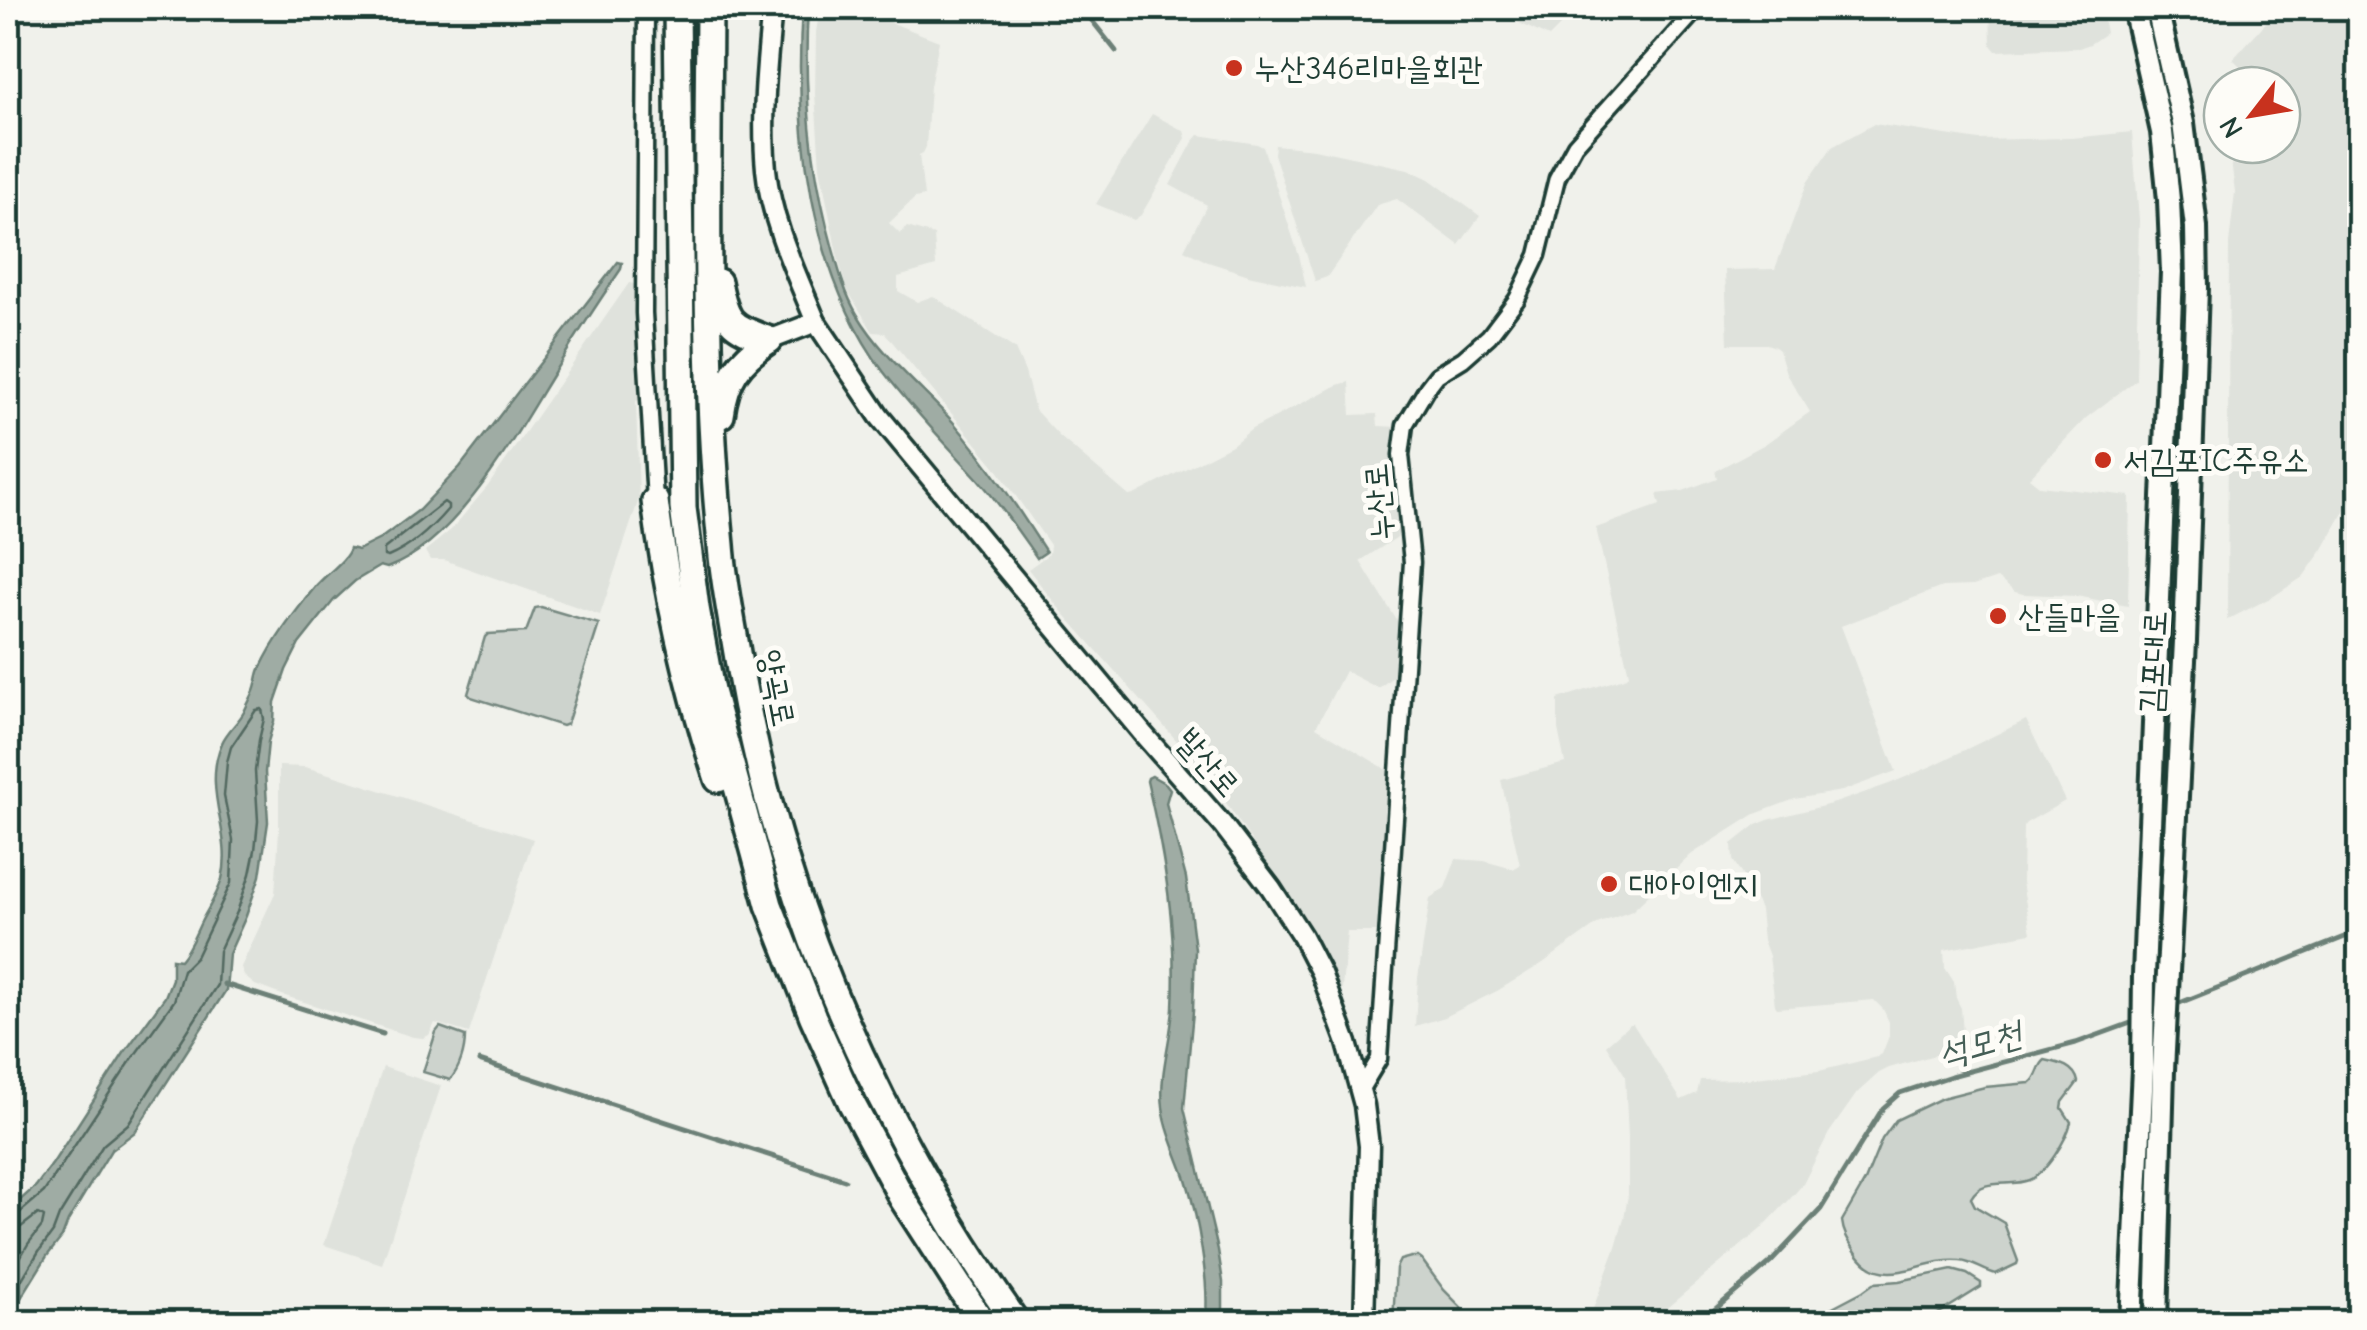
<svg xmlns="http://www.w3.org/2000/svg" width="2367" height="1330" font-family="'Comic Neue','Poor Story',sans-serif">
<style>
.built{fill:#dfe2dc}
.green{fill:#cdd3cd;stroke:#768880;stroke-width:2.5}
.water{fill:#9faca4;stroke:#6c8077;stroke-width:2.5}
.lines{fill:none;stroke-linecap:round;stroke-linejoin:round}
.shore{stroke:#526961;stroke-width:2.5}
.stream{stroke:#6c8077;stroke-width:5}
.street-casing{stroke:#1f3d34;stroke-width:21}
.secondary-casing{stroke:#1f3d34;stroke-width:25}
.primary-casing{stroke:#1f3d34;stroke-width:28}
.highway-casing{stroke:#1f3d34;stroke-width:32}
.street{stroke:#fdfcf7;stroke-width:14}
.secondary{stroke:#fdfcf7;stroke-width:18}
.primary{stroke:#fdfcf7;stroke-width:20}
.highway{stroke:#fdfcf7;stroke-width:25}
.poi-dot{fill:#c8321e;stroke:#fdfcf7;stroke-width:4}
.labels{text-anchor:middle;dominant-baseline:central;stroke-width:10;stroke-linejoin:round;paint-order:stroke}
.poi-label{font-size:32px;fill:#1f3d34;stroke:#fdfcf7;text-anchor:start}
.street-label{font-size:32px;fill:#1f3d34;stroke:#fdfcf7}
.water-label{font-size:35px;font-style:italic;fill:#455e56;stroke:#fdfcf7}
</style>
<rect width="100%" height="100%" fill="#f0f1eb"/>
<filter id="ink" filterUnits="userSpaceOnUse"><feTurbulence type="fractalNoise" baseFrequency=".01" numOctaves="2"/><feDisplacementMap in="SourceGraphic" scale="20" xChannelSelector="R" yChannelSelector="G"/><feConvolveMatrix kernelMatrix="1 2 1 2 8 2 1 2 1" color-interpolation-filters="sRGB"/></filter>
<g filter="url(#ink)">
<!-- built -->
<g class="built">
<polygon points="820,8 856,9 939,41 930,86 926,147 923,153 919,155 924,196 915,198 889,223 900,234 907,227 934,235 936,266 898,277 898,291 917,302 933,296 1015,349 1025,372 1035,410 1059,436 1129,496 1134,495 1232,445 1252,429 1337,385 1349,382 1351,415 1377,414 1378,426 1399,427 1395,451 1395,472 1403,529 1396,538 1360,561 1401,627 1399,672 1380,687 1376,687 1345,671 1316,727 1389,771 1379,932 1347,932 1342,989 1339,989 1304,918 1220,794 1201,768 1058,607 1028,569 1049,554 1050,545 995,466 885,333 873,332 846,288 837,254 820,167 815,94 816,32"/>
<polygon points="1499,8 1578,8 1549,37 1515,21"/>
<polygon points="1990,8 2101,8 2106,33 2090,44 2079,48 1996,51 1991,45"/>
<polygon points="2279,8 2359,8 2359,484 2323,549 2303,577 2274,596 2227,620 2229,244 2235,192 2229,145 2282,145 2282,85 2259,85 2233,59"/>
<polygon points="1152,114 1184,131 1186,138 1141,215 1134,220 1096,204"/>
<polygon points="1874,124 1979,140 2072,138 2132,132 2139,220 2136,380 2086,418 2029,478 2039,486 2130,496 2128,606 2076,596 2023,594 2015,592 1997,578 1973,586 1942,587 1841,626 1896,771 1842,791 1795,799 1755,814 1692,854 1632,911 1597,924 1543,963 1497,991 1445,1017 1415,1026 1418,978 1430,898 1445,888 1456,859 1484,861 1513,869 1520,865 1501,780 1565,763 1558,729 1558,699 1627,677 1629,674 1596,528 1660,505 1657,494 1683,491 1717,478 1715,471 1765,444 1810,412 1786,373 1779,350 1775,347 1767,344 1728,344 1725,270 1775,269 1807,183 1832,147"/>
<polygon points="1199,135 1257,144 1263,147 1300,259 1306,287 1252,276 1208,262 1184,250 1207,205 1170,185 1193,142"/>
<polygon points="1275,145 1314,149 1408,169 1429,179 1480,216 1459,245 1397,199 1377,205 1327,277 1315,281 1274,154"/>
<polygon points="629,283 639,285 643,399 636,401 639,499 600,615 444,560 430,560 425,551 451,530 488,486"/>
<polygon points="2026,720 2065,801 2026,823 2023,827 2022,882 2031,933 1944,950 1945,968 1954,982 1956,998 1961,1008 1963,1033 1974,1041 1942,1053 1889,1068 1879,1073 1857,1093 1829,1133 1803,1184 1790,1199 1762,1228 1650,1322 1588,1322 1615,1250 1624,1219 1628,1195 1628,1138 1625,1075 1606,1045 1630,1024 1633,1024 1681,1100 1697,1093 1700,1080 1746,1079 1819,1071 1877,1057 1882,1054 1889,1036 1889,1022 1883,1009 1874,1000 1777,1008 1775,1005 1769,956 1763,940 1760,910 1751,890 1733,860 1732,844 1756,825 1768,820 1835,803 1889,784 1932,766"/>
<polygon points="279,766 305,767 329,774 533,839 469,1033 435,1023 429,1035 423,1038 413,1037 276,993 255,985 244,976 241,967 275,893 279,830"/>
<polygon points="383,1067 441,1086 382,1264 324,1245"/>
</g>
<!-- green -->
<g class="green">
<polygon points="541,607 599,624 567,724 562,726 471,697 468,694 485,637 488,634 526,632 535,608"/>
<path d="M440,1027l25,9c0,15 -5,32 -15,44l-27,-8 13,-40z"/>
<path d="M2045,1060c14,3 30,6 33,22l-15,20 -1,6 9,14c-4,17 -25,52 -42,58 -20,8 -46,-4 -58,18l4,8 29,17 14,38 -1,3 -21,10c-13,-3 -23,-12 -36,-13 -41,-4 -78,34 -106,-12 -6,-9 -11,-17 -12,-28l23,-40 17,-42 14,-19 46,-22 43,-11 45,-4c9,-6 7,-17 15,-23z"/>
<polygon points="1411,1257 1418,1257 1422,1260 1444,1290 1461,1307 1463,1322 1393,1322 1396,1268 1400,1260"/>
<polygon points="1952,1270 1967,1274 1981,1283 1981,1287 1925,1322 1804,1322 1863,1291 1874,1283 1899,1281"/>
</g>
<!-- water -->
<g class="water">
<path d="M802,8h6c-5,81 3,162 25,241 6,22 12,45 24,65 25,42 63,72 96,108 35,40 64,85 93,130l-9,6c-19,-27 -37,-54 -59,-79 -32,-35 -66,-70 -95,-108 -74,-100 -89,-243 -81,-363z"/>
<path d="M618,262l4,1 -1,6c-22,32 -43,64 -63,97 -40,64 -98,175 -171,202l-7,-2 -25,15 -21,19 -35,44 -13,26 -11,32 -1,19 -6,21 -3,30 3,50 -8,54 -14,40 -17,38 -3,36 -91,142 -24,18 -43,71 -6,16 -15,19 -39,63v-108l28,-25 17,-23 71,-110 41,-56 7,-18v-20l8,1c10,-11 15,-26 22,-40 7,-13 16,-27 20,-41 12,-44 -21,-88 0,-136 5,-12 16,-20 22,-31 3,-7 7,-14 10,-21 3,-7 3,-15 6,-22 14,-30 35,-57 55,-82 10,-12 32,-27 35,-39l8,2 22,-11 39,-29 41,-43z"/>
<path d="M1152,776l14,8 4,5 -4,14 20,75 9,71 -2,62 -9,97 34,142 5,32v40h-18c6,-34 -8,-109 -19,-143 -8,-23 -20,-48 -23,-72 -4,-34 8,-65 10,-99 4,-79 -8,-150 -26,-227l1,-3z"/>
</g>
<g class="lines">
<!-- shore -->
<g class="shore">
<path d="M444,502l4,3v4c-17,20 -36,38 -60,48l-4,-1v-7z"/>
<polyline points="8,1217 17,1215 44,1192 132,1059 174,1001 183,970 196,957 231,883 233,840 224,796 227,762 231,747 256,710 262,709 264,719 259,740 255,771 258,821 255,850 250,874 237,912 219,951 217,985 128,1124 103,1145 59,1216 53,1232 39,1251 8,1302"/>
<polyline points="8,1229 21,1227 38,1214 44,1217 42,1226 28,1244 8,1279"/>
</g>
<!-- stream -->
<g class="stream">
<polyline points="1082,8 1116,51"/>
<polyline points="224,984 383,1034"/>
<polyline points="2172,1006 2360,931"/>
<polyline points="479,1061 845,1180"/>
<polyline points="1700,1322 1771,1262 1821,1209 1883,1108 1900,1093 1951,1076 2076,1043 2139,1020"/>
</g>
<!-- street casing -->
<g class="street-casing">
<g id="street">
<polyline points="646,8 644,313 655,501"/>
<polyline points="1361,1089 1379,1059 1412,562 1401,455 1405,425 1427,388 1437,375 1463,359 1489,336 1517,299 1538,255 1557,178 1575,145 1698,8"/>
</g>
</g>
<!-- secondary casing -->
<g class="secondary-casing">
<g id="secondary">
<polyline points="816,322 879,416 1144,735 1222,824 1271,888 1302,936 1321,973 1347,1043 1364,1105 1369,1146 1364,1322"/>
<path d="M769,340l47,-18c-20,-49 -45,-100 -50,-153 -5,-54 1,-108 6,-161"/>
</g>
</g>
<!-- primary casing -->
<g class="primary-casing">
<g id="primary">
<polyline points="2131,1322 2143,1068 2144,975 2172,272 2169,200 2162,132 2134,8"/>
<polyline points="2156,1322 2163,1070 2185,641 2197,288 2196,227 2183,123 2157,8"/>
</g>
</g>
<!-- highway casing -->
<g class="highway-casing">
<g id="highway">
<polyline points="677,8 683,508 696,608 711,691 769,905 813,1017 852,1104 902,1198 982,1322"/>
<path d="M709,8c-1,178 -6,359 12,537 2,30 8,60 13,90 12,75 28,149 50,221 49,163 134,328 232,466"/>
<path d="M718,282c9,43 12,43 51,58"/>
<path d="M721,415c5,-37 17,-54 48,-75"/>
<path d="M655,501c12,95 33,187 63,278"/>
</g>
</g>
<!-- street -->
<use href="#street" class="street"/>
<!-- secondary -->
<use href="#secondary" class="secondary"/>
<!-- primary -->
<use href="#primary" class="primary"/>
<!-- highway -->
<use href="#highway" class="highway"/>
</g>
</g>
<!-- markers -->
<g class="poi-dot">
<circle cx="1234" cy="68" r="10"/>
<circle cx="2103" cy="460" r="10"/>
<circle cx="1998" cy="616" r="10"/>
<circle cx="1609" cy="884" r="10"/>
</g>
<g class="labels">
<!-- poi labels -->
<g class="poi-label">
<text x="1254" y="68">누산346리마을회관</text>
<text x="2123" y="460">서김포IC주유소</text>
<text x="2018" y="616">산들마을</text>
<text x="1629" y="884">대아이엔지</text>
</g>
<!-- street labels -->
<g class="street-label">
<text transform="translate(1379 502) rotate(-95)">누산로</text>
<text transform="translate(2153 662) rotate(-87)">김포대로</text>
<text transform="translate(777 688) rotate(79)">양곡로</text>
<text transform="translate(1208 763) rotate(49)">발산로</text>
</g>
<!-- water labels -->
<g class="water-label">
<text transform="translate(1980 1044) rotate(-16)">석모천</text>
</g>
</g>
<!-- margin -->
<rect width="2367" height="1330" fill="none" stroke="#fdfcf7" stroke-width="40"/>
<rect x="20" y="20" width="2327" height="1290" fill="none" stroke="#1f3d34" stroke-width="4" filter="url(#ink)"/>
<!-- north arrow -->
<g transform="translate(2252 115) rotate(239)"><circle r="48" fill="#fdfcf7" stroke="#a4b0a9" stroke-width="2.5"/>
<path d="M0-8L18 38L0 25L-18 38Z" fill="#c8321e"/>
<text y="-15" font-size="28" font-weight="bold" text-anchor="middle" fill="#1f3d34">N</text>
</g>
</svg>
